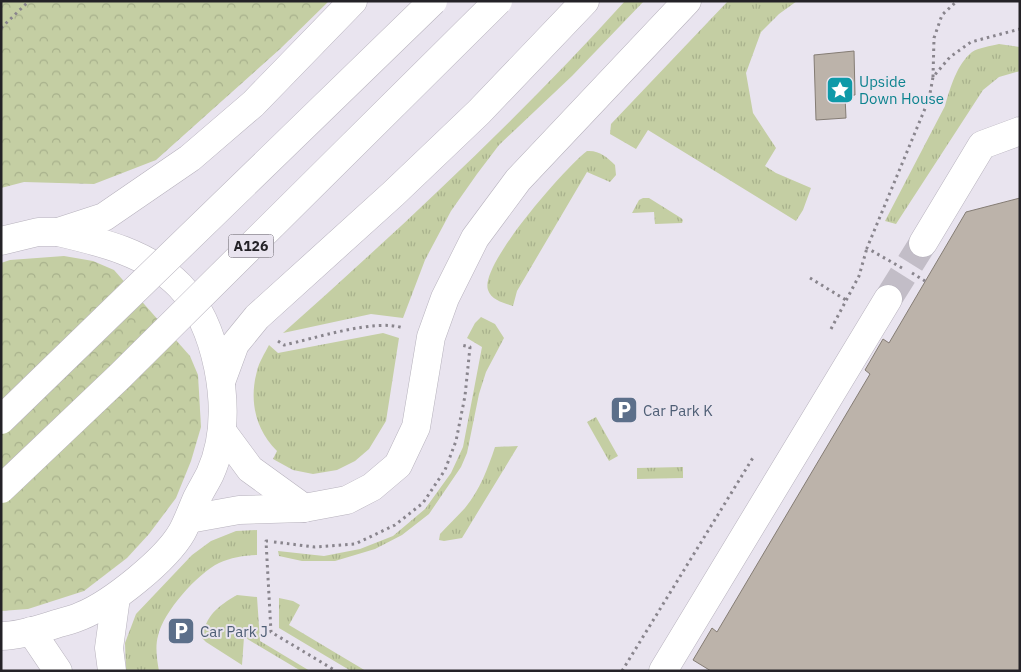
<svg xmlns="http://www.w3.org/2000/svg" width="1021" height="672" font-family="'IBM Plex Sans',sans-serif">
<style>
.grass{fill:url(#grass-tufts)}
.forest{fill:url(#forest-crowns)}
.building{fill:#bcb3aa;stroke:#847c74}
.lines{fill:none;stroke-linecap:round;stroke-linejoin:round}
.minor-tunnel{stroke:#c2bdc7;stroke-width:28;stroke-dasharray:28 14;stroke-linecap:butt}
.minor-casing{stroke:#b7b2bd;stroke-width:29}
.major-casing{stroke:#b7b2bd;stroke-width:29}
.path{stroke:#89858d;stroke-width:3;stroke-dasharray:2.5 4;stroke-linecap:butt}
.minor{stroke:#fff;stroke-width:28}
.major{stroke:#fff;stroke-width:28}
.major-bridge-casing{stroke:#b7b2bd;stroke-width:29;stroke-linecap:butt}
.major-bridge{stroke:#fff;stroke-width:28}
.labels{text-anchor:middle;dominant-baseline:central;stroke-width:4;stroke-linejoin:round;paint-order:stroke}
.shield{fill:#e9e4ef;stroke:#5f5c63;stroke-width:1}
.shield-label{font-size:14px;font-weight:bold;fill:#242227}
.culture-label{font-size:15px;fill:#0d838f;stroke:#e9e4ef;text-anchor:start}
.service-label{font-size:15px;fill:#4e5e75;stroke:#e9e4ef;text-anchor:start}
</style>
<defs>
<pattern id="grass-tufts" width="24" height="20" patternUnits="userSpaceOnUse" patternTransform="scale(1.25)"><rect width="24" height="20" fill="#c4cea3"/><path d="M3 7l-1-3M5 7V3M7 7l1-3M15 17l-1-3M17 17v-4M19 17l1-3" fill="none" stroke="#a8b18c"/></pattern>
<pattern id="forest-crowns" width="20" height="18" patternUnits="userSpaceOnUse" patternTransform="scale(1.25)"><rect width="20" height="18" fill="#c4cea3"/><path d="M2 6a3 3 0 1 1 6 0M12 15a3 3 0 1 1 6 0" fill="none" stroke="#a8b18c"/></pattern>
</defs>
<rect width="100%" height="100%" fill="#e9e4ef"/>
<!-- grass -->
<g class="grass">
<path d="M625,1h19l-72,75 -73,69 -22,29 -26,37 -26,49 -22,58 -32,-4 -88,19c119,-106 235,-214 342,-332z"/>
<polygon points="728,1 797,1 779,14 761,32 746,73 753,113 776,148 765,166 776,173 811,188 803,210 796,221 648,130 636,149 610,134 611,124"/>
<path d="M999,44l21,3v24l-21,6 -16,13 -87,134 -11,-3 60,-115c5,-18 12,-42 27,-54 6,-4 19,-6 27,-8z"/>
<path d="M587,151c12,-1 20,6 28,14l1,10 -6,7 -23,-10 -70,119 -4,15c-9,-3 -22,-6 -25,-16 -9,-25 78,-123 99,-139z"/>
<polygon points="643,198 649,198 681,218 683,220 682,223 655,224 654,212 632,213 639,200"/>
<polygon points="481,317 495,324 504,338 486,372 479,394 467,453 461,467 429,514 402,535 375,549 335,561 302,561 279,556 278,551 324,556 360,549 393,536 425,509 451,473 463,447 482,347 467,338 475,323"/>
<path d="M383,333l16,5 -13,83 -17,28 -14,12 -18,9 -24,4 -20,-4 -20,-11 4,-8c-22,-22 -28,-51 -20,-80 2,-9 8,-18 12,-26l9,8z"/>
<polygon points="596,417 618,456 609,461 587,422"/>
<path d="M518,446l-56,92 -18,3 -5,-1 1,-6c8,-9 17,-17 25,-26 15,-18 23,-40 30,-61z"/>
<polygon points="683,467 683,478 637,479 637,468"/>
<path d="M257,530v25c-12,0 -27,3 -38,8 -22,11 -56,49 -61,73 -3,10 -1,25 1,35h-33l-1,-28 11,-29 56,-59 19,-14 25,-10z"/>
<path d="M237,595l20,2 3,44 50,30h-9l-57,-34 -2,28 -36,-23 -4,-4c4,-23 16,-32 35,-43z"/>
<polygon points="279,598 293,601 300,605 289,625 366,671 351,671 279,628"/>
</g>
<!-- forest -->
<g class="forest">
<polygon points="1,1 329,1 280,49 156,160 94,184 24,182 1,188"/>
<polygon points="64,256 93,261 114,270 190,356 198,375 201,427 191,461 176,498 149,534 127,558 84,591 28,609 1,611 1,263 10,260"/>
</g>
<!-- building -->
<g class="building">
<polygon points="854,51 855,95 845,96 846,118 816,120 814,55"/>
<polygon points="1020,198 1020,671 711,671 693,660 712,628 717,632 870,374 865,370 883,339 889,343 966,212"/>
</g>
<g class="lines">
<!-- minor-tunnel -->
<polyline class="minor-tunnel" points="888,299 923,243"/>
<!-- minor casing -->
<g class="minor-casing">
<g id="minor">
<polyline points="923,243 982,145 1020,131"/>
<polyline points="222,431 250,469 304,508"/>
<polyline points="189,519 239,510 304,508 347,500 372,487 398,465 416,427 431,337 445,298 475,238 518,180 687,1"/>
<polyline points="31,631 58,671"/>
<polyline points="112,671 109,648 116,597"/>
<polyline points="663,671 888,299"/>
</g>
</g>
<!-- major casing -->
<g class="major-casing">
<g id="major">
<polyline points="1,241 38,232 58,232 104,217 190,158 253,104 353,1"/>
<polyline points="221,382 235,344 257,317 393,194 479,112 585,1"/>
<path d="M1,636c18,0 35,-6 52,-11 9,-3 19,-5 28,-9 30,-12 85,-56 101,-84 6,-11 10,-23 15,-34 4,-8 9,-16 13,-24 15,-33 15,-72 8,-107 -6,-29 -17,-59 -38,-81 -32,-33 -79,-44 -122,-54"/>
</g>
</g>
<!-- path -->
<g class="path">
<polyline points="1,28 29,1"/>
<polyline points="933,77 934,38 942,15 957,1"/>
<polyline points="902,268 867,248 929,99 933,77 950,57 971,42 1020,29"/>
<polyline points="912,273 925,281"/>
<polyline points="810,278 846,300"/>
<polyline points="831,329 859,276 867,248"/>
<path d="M278,341l6,4c29,-6 92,-27 119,-17"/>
<polyline points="268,541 266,541 271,632 336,671"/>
<polyline points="274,542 315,547 355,544 395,525 423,503 445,470 456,441 465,396 470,347 461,345"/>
<polyline points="622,671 754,456"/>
</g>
<!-- minor -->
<use href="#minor" class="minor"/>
<!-- major -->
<use href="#major" class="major"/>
<!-- major-bridge casing -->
<g class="major-bridge-casing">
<g id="major-bridge">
<polyline points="1,420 433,1"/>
<polyline points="1,489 120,376 498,1"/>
</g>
</g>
<!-- major-bridge -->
<use href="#major-bridge" class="major-bridge"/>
</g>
<!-- icons -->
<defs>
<g id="sight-square" transform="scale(1.4375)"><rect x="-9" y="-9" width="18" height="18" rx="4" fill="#0f9aa8" stroke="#e9e4ef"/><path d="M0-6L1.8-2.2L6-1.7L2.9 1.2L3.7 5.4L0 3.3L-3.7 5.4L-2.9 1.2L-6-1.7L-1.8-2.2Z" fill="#fff"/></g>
<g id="parking-square" transform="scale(1.4375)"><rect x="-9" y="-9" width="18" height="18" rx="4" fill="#5c6f8a" stroke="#e9e4ef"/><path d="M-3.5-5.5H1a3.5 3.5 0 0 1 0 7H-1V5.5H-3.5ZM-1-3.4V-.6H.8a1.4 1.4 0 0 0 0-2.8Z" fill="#fff"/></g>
</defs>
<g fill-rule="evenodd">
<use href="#sight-square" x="840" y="90"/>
<use href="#parking-square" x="624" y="410"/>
<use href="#parking-square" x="181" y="631"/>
</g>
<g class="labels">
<!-- shield labels -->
<rect class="shield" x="228.5" y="234.5" width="45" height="23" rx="4"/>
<g class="shield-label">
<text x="251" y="246">A126</text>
</g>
<!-- culture labels -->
<g class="culture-label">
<text x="859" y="81">Upside<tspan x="859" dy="17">Down House</tspan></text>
</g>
<!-- service labels -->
<g class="service-label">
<text x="643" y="410">Car Park K</text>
<text x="200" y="631">Car Park J</text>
</g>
</g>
<!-- border -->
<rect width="1021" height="672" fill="none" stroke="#242227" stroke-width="5"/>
</svg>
